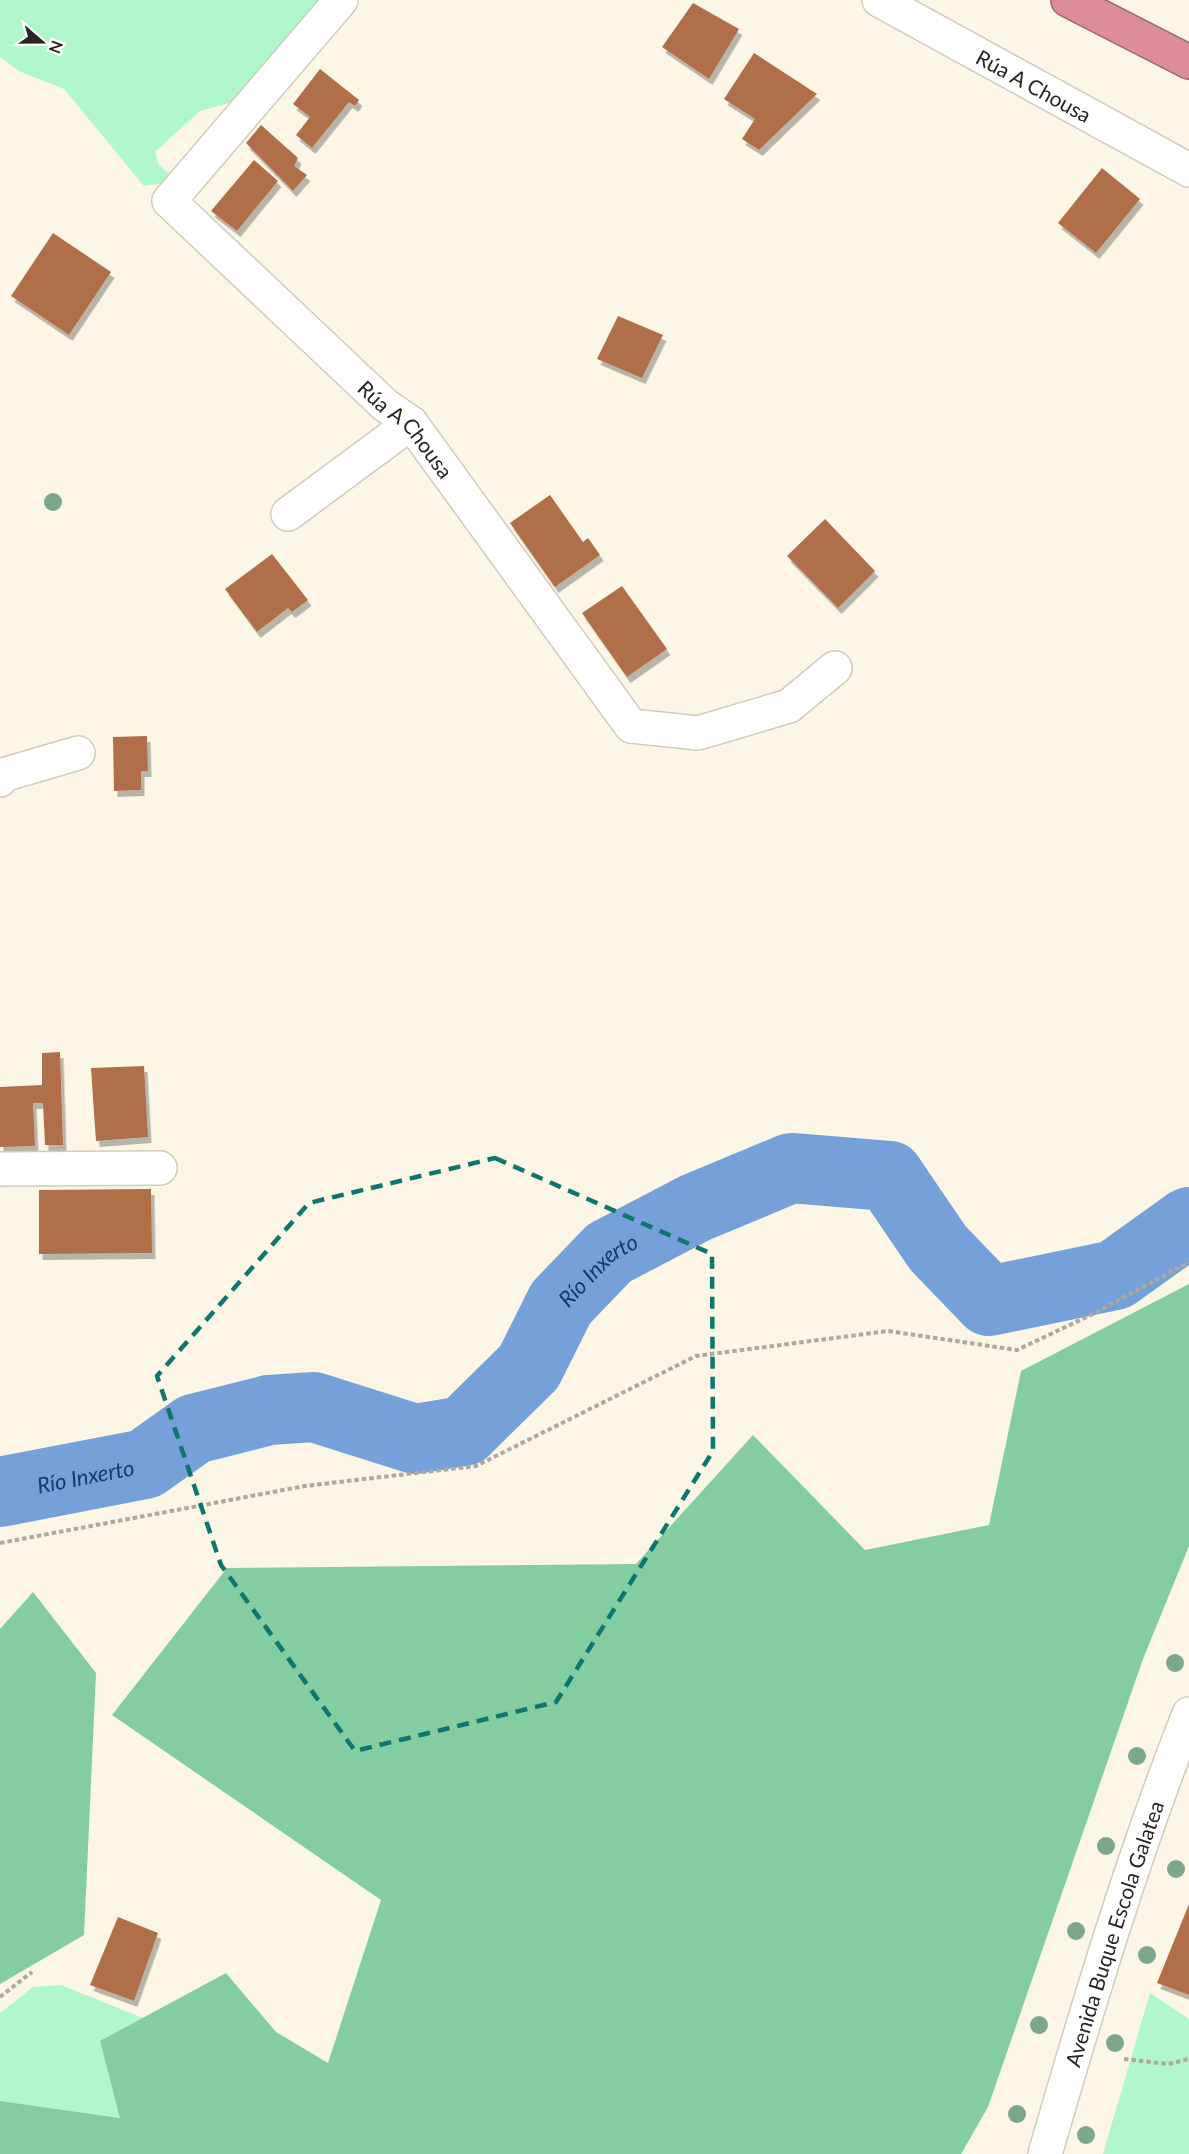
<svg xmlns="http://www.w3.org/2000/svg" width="1189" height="2154" font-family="Lato,sans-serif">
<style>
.green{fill:#b1f7cc}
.forest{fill:#83cda0}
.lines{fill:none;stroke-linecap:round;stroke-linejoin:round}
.river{stroke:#75a0da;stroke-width:70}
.building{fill:#b06e4a;filter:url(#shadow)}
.street-casing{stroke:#d2ccbd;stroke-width:36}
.highway-casing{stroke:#9e696d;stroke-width:36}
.path{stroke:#ada99c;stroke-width:4;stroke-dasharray:4.5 3;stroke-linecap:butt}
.street{stroke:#fff;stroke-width:33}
.highway{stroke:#dd8d97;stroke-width:33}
.tree{fill:#7ba88b}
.marked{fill:none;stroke:#0f766e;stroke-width:4.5;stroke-dasharray:12 8;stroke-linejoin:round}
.labels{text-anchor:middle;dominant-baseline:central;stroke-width:6;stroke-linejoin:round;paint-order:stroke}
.street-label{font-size:21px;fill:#282620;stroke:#fff}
.water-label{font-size:22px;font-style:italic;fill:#103c70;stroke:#fff}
</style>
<defs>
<filter id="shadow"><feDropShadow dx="3.5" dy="6" stdDeviation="0" flood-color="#0004"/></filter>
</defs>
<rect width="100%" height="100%" fill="#fbf6e6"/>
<!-- green -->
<g class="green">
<polygon points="0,0 323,0 244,99 200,111 155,152 159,165 171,175 164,183 144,186 64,89 19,71 0,57"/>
<polygon points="61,1985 143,2018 100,2042 121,2118 0,2101 0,2013 33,1987"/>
<polygon points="1150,1993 1189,2019 1189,2154 1103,2154"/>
</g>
<!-- forest -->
<g class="forest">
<polygon points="1189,1284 1189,1546 1143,1659 988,2107 961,2154 0,2154 0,2101 120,2118 100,2041 226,1973 276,2032 328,2063 381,1900 112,1715 227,1568 636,1564 753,1435 865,1550 989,1525 1021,1371"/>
<polygon points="33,1592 96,1673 84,1935 0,1984 0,1629"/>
</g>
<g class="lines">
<!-- river -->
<path class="river" id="s1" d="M0,1492l145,-28 49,-35 75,-19 45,-3 101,32 49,-8 65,-64 32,-64 48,-50 86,-45 96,-40 98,8 49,72 51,53 126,-26 74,-53"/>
</g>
<!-- building -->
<g class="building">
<polygon points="693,3 739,29 709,79 662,47"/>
<polygon points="754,53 817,94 759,150 742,139 755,119 724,99"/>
<polygon points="320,69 359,100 355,106 349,102 312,148 296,135 310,117 293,104"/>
<polygon points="261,125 298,158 294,166 307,175 293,191 246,143"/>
<polygon points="254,160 278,181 237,231 211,211"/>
<polygon points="1102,168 1140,199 1096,253 1058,223"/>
<polygon points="53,233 111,272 69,335 11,296"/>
<polygon points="618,316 663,335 642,378 597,359"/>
<polygon points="550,495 583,542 588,538 600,555 555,587 510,523"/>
<polygon points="825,519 875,571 838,608 787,556"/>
<polygon points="272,554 308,600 292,612 288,608 257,632 225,589"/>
<polygon points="622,586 667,649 627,677 582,613"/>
<polygon points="147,736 148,771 141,771 141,790 114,791 113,737"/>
<polygon points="60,1052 63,1145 45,1145 43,1103 33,1103 35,1146 0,1147 0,1087 42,1085 42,1053"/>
<polygon points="144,1066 148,1137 96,1141 91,1068"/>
<polygon points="151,1189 152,1253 39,1254 39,1190"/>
<polygon points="1189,1904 1189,1995 1157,1983"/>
<polygon points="118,1917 158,1933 134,2001 90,1985"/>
</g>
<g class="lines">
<!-- street casing -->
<g class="street-casing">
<g id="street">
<path id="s2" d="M341,0l-172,201 216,204 26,18 220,303 67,7 91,-27 46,-38"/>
<path id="s3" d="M879,0l310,170"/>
<polyline points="288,514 411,423"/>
<polyline points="0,780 3,775 78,753"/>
<polyline points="0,1169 160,1168"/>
<path id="s4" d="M1045,2154c43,-148 87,-296 144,-440"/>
</g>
</g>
<!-- highway casing -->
<g class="highway-casing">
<polyline id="highway" points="1068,0 1189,62"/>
</g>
<!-- path -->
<g class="path">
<polyline points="0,1543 305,1486 476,1466 696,1356 888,1331 1017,1350 1095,1313 1189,1262"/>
<polyline points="0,1997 32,1972"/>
<polyline points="1124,2059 1168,2064 1189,2059"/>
</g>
<!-- street -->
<use href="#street" class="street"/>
<!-- highway -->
<use href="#highway" class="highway"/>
</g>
<!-- trees -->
<g class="tree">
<circle cx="53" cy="502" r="9"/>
<circle cx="1175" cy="1663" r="9"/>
<circle cx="1137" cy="1756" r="9"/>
<circle cx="1106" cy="1846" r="9"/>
<circle cx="1176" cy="1869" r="9"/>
<circle cx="1076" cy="1931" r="9"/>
<circle cx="1147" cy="1955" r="9"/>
<circle cx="1039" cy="2025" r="9"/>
<circle cx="1115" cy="2043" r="9"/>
<circle cx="1017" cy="2114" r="9"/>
<circle cx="1086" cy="2135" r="9"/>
</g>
<!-- marked area -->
<path class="marked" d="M495,1158l217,96 1,197 -157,251 -201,49 -134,-186 -64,-189 152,-173z"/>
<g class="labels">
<!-- street labels -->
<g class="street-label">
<text stroke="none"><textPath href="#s3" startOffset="177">Rúa A Chousa</textPath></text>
<text stroke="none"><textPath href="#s2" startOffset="594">Rúa A Chousa</textPath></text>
<text stroke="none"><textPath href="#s4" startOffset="231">Avenida Buque Escola Galatea</textPath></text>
</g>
<!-- water labels -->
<g class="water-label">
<text stroke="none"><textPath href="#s1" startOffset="699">Río Inxerto</textPath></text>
<text stroke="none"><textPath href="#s1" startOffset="87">Río Inxerto</textPath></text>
</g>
</g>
<!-- north arrow -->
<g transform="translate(42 42) rotate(110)" stroke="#ffffff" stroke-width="4.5" paint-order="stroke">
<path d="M0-4.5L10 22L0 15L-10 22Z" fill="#282620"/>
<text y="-9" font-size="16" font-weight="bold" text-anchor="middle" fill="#282620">N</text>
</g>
</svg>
